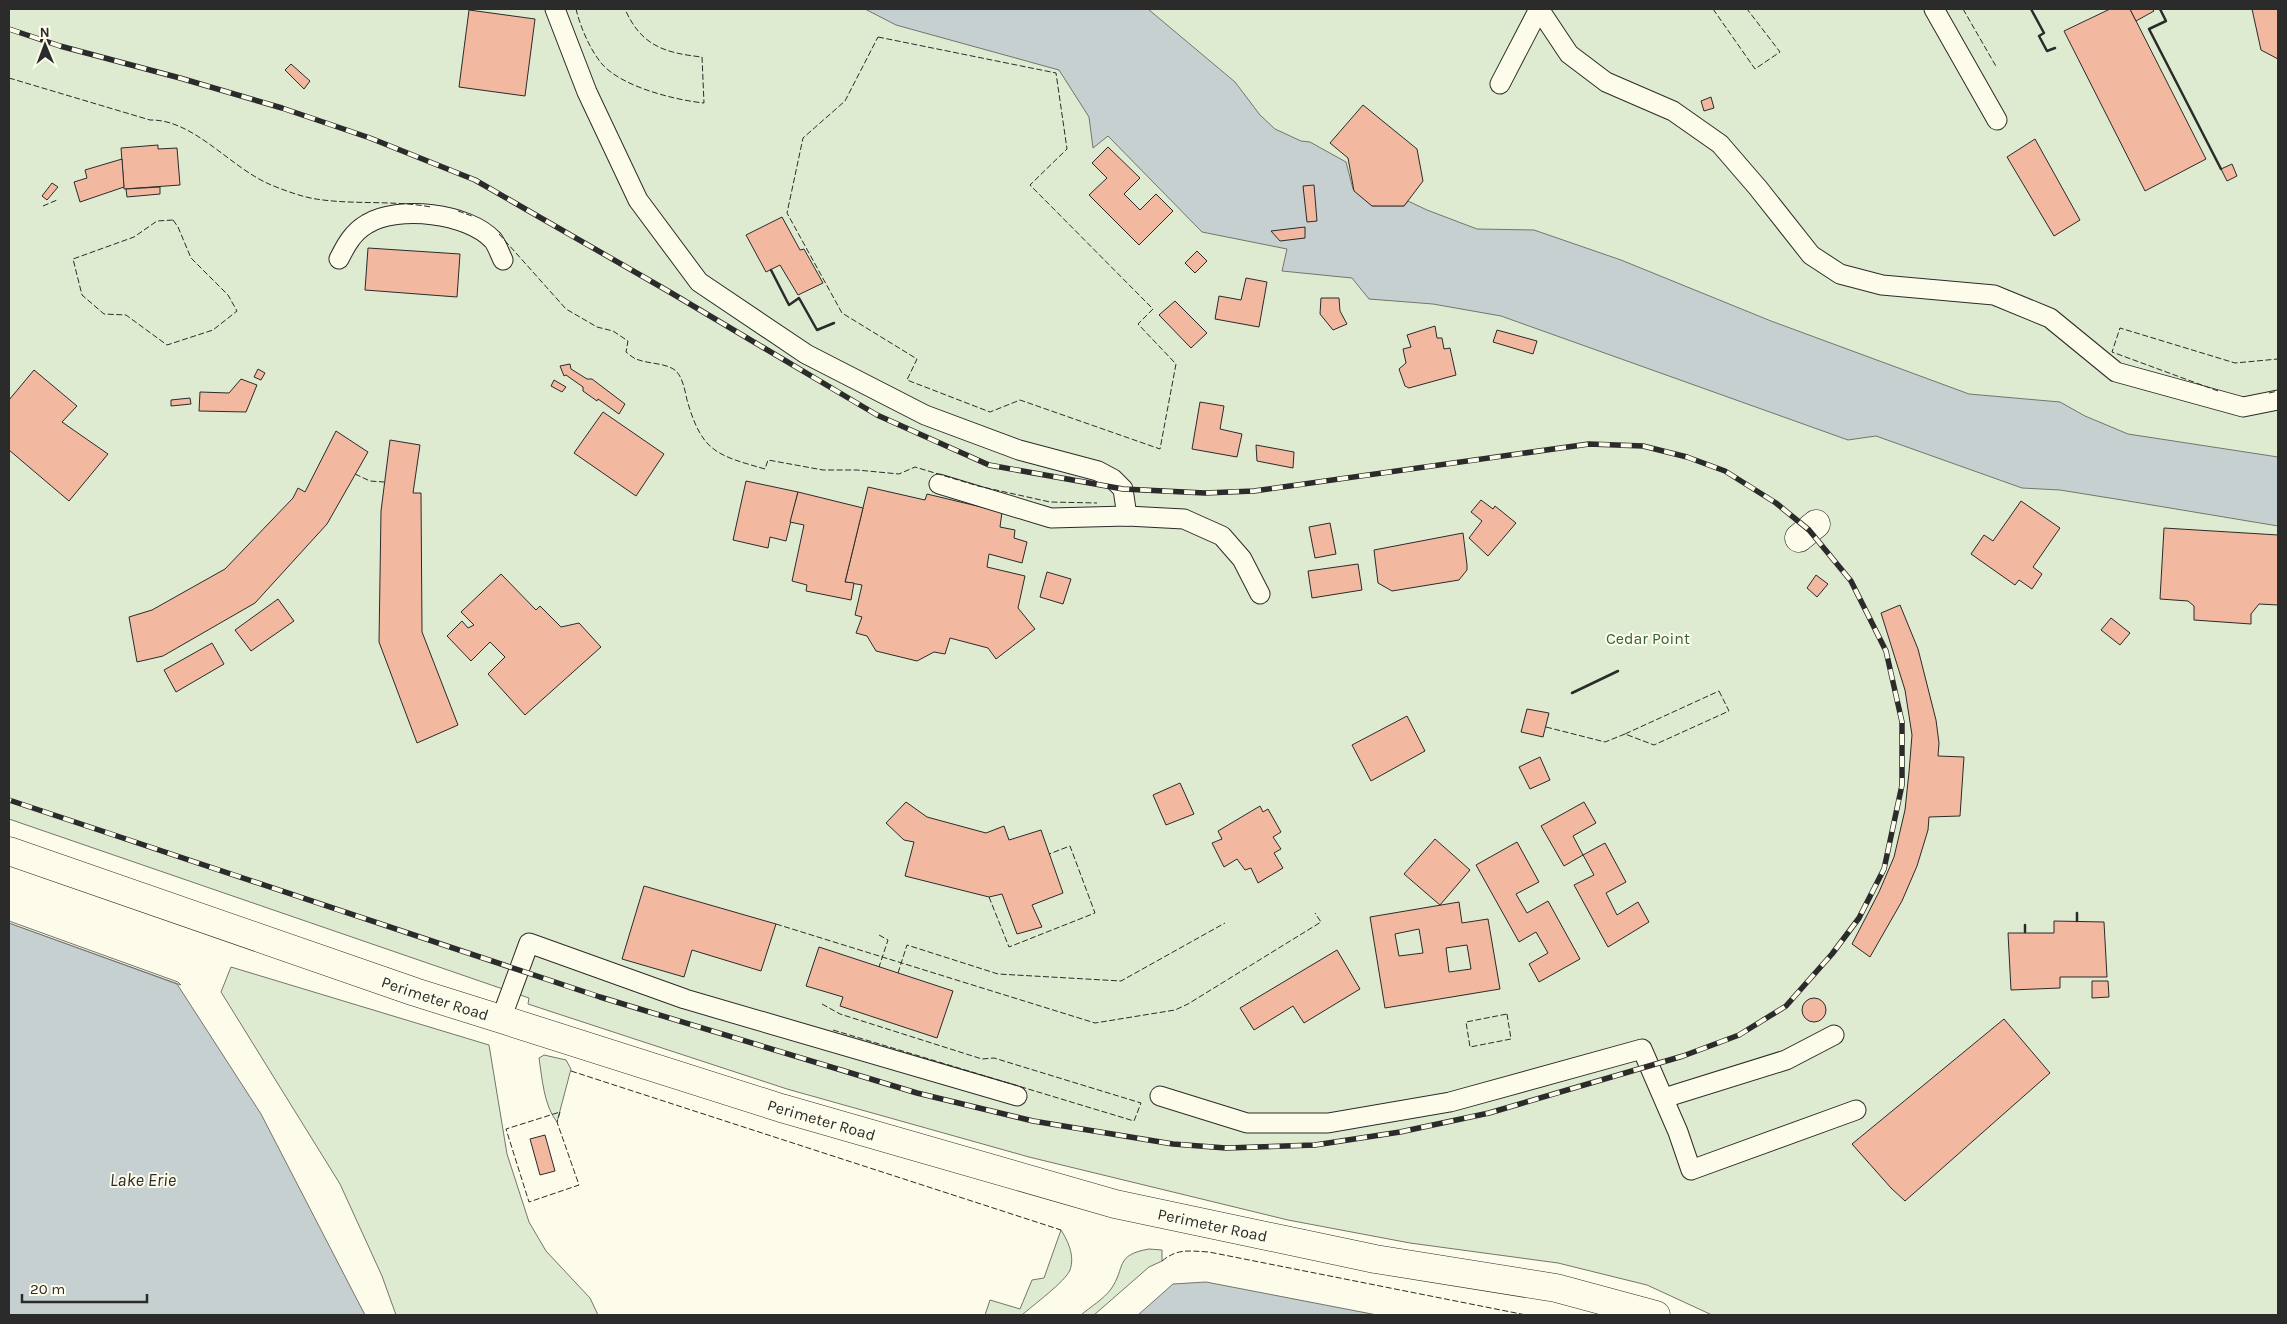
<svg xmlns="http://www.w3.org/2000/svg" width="2287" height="1324" font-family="Karla,sans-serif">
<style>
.green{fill:#deebd1;stroke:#74746e}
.water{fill:#c7d0d0;stroke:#74746e}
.pier{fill:#fdfbea;stroke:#74746e}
.building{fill:#f2b8a0;stroke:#2b2b2b;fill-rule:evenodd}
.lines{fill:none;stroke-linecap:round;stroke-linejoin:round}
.service-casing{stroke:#2b2b2b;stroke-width:21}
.pedestrian-casing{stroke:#2b2b2b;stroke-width:29}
.minor-casing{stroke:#2b2b2b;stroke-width:29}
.service{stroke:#fdfbea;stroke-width:19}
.pedestrian{stroke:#fdfbea;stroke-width:28}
.minor{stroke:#fdfbea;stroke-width:28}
.rail-casing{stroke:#2b2b2b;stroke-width:5.5}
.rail{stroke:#fdfbea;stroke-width:4;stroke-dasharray:11;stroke-linecap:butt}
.fence{stroke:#2b2b2b;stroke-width:1;stroke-dasharray:6 2.5;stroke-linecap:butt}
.wall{stroke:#2b2b2b;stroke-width:2.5}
.labels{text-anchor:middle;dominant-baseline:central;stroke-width:4;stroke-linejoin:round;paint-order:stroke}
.park-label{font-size:16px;fill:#34623c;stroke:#fdfbea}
.street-label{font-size:16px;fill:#2b2b2b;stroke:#fdfbea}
.water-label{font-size:18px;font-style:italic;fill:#2b2b2b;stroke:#fdfbea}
</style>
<rect width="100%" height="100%" fill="#fdfbea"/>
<!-- green -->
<g class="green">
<polygon points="9,9 2278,9 2278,1315 1712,1315 1647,1285 1558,1263 1410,1243 1288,1220 1029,1157 787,1089 528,1004 529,998 9,819"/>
<polygon points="231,967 489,1045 507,1154 529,1222 546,1251 590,1298 598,1315 396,1315 382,1276 340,1184 221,992"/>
<path d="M544,1055l22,5 5,9 -14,53c-13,-16 -15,-44 -18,-64z"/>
<path d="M1061,1230c7,11 14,26 9,40 -4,11 -38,36 -48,45h-37l5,-15 30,9 12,-29 12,-2z"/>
<path d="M1149,1249l13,1v11l-13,6 -55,48h-13c9,-8 23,-16 30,-26 15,-21 3,-34 38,-40z"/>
</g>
<!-- water -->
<g class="water">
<polygon points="865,9 1148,9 1235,82 1260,115 1275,129 1301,141 1310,142 1346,162 1353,189 1372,206 1404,206 1408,201 1427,210 1477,229 1534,230 1621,260 1771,321 1969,394 2060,402 2085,416 2128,434 2278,457 2278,526 2122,500 2060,490 2022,488 1876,436 1848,440 1501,316 1433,304 1369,299 1352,278 1282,271 1287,249 1202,232 1108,136 1093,148 1089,117 1059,70 896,25"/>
<polygon points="9,923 177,984 261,1114 365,1315 9,1315"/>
<polygon points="1206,1282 1377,1315 1138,1315 1173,1284"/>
</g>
<!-- pier -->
<polygon class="pier" points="9,921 178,982 181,985 9,923"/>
<!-- building -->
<g class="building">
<polygon points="2110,9 2130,9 2206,159 2145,191 2064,31"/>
<polygon points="2130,9 2152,9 2154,11 2136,21"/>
<polygon points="2252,9 2278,9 2278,59 2261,50"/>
<polygon points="469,10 535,19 525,96 459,87"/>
<polygon points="291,64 310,81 304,89 285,70"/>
<polygon points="1711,97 1714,108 1704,111 1701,101"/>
<polygon points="1363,105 1417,149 1423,181 1404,206 1372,206 1354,191 1348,158 1330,143"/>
<polygon points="2035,139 2080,220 2054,236 2007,157"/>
<polygon points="158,145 158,149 177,148 180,185 124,189 121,148"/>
<polygon points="1108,147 1140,178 1124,194 1140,210 1156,194 1173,211 1139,245 1089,195 1107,178 1092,163"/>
<polygon points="122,159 124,187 80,202 74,182 87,178 85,170"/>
<polygon points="2232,164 2237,176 2227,181 2221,169"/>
<polygon points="52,183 58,187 47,200 42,196"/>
<polygon points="1314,185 1317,221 1307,222 1303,186"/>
<polygon points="160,187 160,194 127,197 126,189"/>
<polygon points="782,217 800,250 804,249 823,283 798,295 780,265 766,272 746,235"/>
<polygon points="1305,227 1305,238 1280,241 1271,231"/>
<polygon points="368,248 460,254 457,297 365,290"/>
<polygon points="1197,251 1207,261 1195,273 1185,263"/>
<polygon points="1246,278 1267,282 1259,327 1215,319 1219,296 1241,300"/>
<polygon points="1321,298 1339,298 1340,311 1347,324 1333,330 1320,314"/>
<polygon points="1175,301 1207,333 1191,348 1159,315"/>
<polygon points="1435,326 1437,338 1442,338 1444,349 1450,348 1456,375 1409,388 1405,386 1399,369 1406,363 1403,349 1411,347 1407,335"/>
<polygon points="1497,330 1537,341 1533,354 1493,342"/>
<polygon points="570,364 571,369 587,379 592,379 625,404 619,414 598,399 597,401 583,391 583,387 566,375 564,376 560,366"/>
<polygon points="258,369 265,373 261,380 254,377"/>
<polygon points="34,370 77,406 62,422 108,454 69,501 9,450 9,400"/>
<polygon points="241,379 257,385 246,412 199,411 200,392 229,393"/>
<polygon points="554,380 566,387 562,392 551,386"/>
<polygon points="190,398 191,404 171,406 171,400"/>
<polygon points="1200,402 1224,406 1220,429 1242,434 1237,457 1192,449"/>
<polygon points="603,412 664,454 636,496 574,453"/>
<polygon points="336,431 368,452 327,524 255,603 163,656 137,662 129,617 152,610 225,569 293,498 298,488 305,492"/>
<polygon points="390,440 420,445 413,493 421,493 422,632 458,725 417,743 379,642 381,511"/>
<polygon points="1256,445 1294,452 1293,468 1257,461"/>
<polygon points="746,481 798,492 786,541 770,537 768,548 733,540"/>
<polygon points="868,487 925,500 927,494 1002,512 1000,527 1015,530 1014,538 1027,542 1022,563 989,554 987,567 1025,576 1018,608 1035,629 996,659 988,648 950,638 945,654 934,652 917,661 876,651 867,636 856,633 862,617 855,615 862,585 845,582"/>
<polygon points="798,492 863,508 845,582 854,583 851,600 806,591 807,585 792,581 804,525 790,522"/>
<polygon points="1481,500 1493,509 1495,506 1516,523 1488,556 1469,538 1482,521 1471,512"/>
<polygon points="2021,501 2060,528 2033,567 2042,574 2032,589 2019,580 2015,585 1971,554 1984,535 1993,541"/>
<polygon points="1330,523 1336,554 1315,558 1309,527"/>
<polygon points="2164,528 2278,535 2278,605 2259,604 2251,614 2251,624 2194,620 2194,606 2188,601 2160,599"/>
<polygon points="1463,533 1467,565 1467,570 1459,580 1392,591 1378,583 1374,550"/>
<polygon points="1358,564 1362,590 1312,598 1308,571"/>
<polygon points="1047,572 1071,579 1063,604 1040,597"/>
<polygon points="501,574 536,610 540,606 561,627 579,623 601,647 525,715 488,674 505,657 490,642 471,661 447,636 462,621 468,628 474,625 461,612"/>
<polygon points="1816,575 1828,584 1817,597 1807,588"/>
<polygon points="278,599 294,621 251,651 235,630"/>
<polygon points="1900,605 1918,649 1936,720 1939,743 1938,756 1964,757 1960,816 1929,817 1928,830 1917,866 1902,901 1870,957 1852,944 1879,892 1894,857 1905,810 1909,772 1912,735 1905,690 1881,613"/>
<polygon points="2111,618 2130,633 2120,645 2101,630"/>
<polygon points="212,643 224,664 176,692 164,670"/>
<polygon points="1527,709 1549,713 1543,737 1521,732"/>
<polygon points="1407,716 1425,751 1371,781 1352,745"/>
<polygon points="1540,757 1550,780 1530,789 1519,767"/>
<polygon points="1180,783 1194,814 1166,825 1153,795"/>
<polygon points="906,802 927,817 986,833 1004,826 1009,840 1041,830 1063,893 1032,905 1042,927 1017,934 1002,894 989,897 905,876 914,842 904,840 886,823"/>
<polygon points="1584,802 1596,823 1573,836 1583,855 1564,866 1541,826"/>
<polygon points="1260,806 1263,812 1268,809 1281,832 1273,837 1281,849 1274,853 1283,868 1258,883 1251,868 1245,870 1237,859 1224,867 1212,843 1222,839 1218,831"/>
<polygon points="1435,839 1470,870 1440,905 1404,874"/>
<polygon points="1517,842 1539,882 1516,894 1527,913 1548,901 1580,959 1539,982 1529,964 1548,953 1536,932 1519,942 1476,865"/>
<polygon points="1605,843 1626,882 1606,893 1617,915 1638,902 1649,922 1608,947 1574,885 1594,875 1583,855"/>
<polygon points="644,886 776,924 761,971 692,950 684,977 622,959"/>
<path d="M1459,902l3,21 26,-4 12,70 -115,19 -15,-91zM1419,929l4,24 -24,3 -4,-22zM1467,945l4,24 -22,3 -3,-24z"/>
<polygon points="2054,921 2104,922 2107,977 2060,977 2060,988 2011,990 2008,933 2054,933"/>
<polygon points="819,947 953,991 937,1038 840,1006 843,997 806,986"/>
<polygon points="1337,950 1360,989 1304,1023 1293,1006 1254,1030 1240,1008"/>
<polygon points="2092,981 2108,981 2109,997 2092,998"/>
<circle cx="1814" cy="1010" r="12"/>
<polygon points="2004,1019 2050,1073 1905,1201 1891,1188 1852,1144"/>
<polygon points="545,1135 555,1171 540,1175 530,1139"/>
</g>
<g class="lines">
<!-- service casing -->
<g class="service-casing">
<g id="service">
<polyline points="555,9 587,92 638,200 699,282 806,354 925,415 1019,450 1098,471 1113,479 1123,489 1127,516"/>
<polyline points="1539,9 1569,54 1606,82 1673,111 1720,144 1758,188 1811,255 1840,274 1882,285 1994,295 2050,318 2116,372 2243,407 2278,400"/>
<polyline points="1934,9 1997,120"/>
<polyline points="1500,84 1539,9"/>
<path d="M339,259c7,-14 14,-27 28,-35 31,-19 101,-11 126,16 4,5 7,14 10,20"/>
<polyline points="939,484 1051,518 1127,516 1184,519 1222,536 1242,559 1260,594"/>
<polyline points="501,1019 529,943 685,999 1017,1096"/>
<polyline points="1160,1096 1247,1123 1328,1123 1450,1102 1642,1049 1678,1132 1691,1170 1856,1110"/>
<polyline points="1664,1098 1786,1060 1834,1035"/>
</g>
</g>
<!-- pedestrian casing -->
<g class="pedestrian-casing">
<polyline id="pedestrian" points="1799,538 1816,524"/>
</g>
<!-- minor casing -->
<g class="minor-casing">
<g id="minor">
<path id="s1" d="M9,851l406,141 86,27 280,89 334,96 260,55 181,29 100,27"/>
</g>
</g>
<!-- service -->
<use href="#service" class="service"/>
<!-- pedestrian -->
<use href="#pedestrian" class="pedestrian"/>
<!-- minor -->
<use href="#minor" class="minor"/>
<!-- rail casing -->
<g class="rail-casing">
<polyline id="rail" points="9,29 60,46 180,78 282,108 370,138 475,180 668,291 877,415 989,465 1123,489 1205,493 1254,491 1589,444 1643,446 1687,457 1725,471 1776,503 1809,530 1851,581 1886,651 1902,722 1902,785 1884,869 1859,918 1832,954 1786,1006 1739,1035 1683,1056 1489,1113 1400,1132 1315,1145 1226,1148 1173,1144 1033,1121 917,1093 600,997 9,800"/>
</g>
<!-- rail -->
<use href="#rail" class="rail"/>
<!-- fence -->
<g class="fence">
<path d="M576,9c4,17 14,41 26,55 20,23 73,36 102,39l-2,-46c-37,-4 -61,-11 -77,-48"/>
<polyline points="1713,9 1755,69 1780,52 1747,9"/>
<polyline points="1963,9 1997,68"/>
<polygon points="878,37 1056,73 1067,149 1030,185 1153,309 1138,324 1176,364 1160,449 1020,400 990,412 907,380 917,359 842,313 787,213 803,138 845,101"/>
<path d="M9,78l141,42c43,-1 80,47 119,64 14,6 33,13 47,15 38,6 77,1 115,8"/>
<polyline points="43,206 57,200"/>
<polyline points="458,211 472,216"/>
<polygon points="173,220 178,227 191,258 228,295 237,311 213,330 167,345 126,315 104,314 82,295 73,259 134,237 157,221"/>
<path d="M499,234l67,75 31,18 16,4 15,10 -2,11c4,3 8,7 13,8 11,4 28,3 37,11 7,7 9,20 11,29 15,52 29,55 78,69l3,-9 55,10h34l42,4 16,-7 63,19 72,16 47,1"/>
<polyline points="2218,391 2112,352 2120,328 2235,363 2278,359"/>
<polyline points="2269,393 2278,391"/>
<polyline points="355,474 370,481 384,482"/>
<polygon points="1719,691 1729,711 1654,745 1625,734"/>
<polyline points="1546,727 1605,742 1625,734"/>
<polyline points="989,897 1009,947 1095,913 1070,846 1049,854"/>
<polyline points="776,924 1095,1023 1175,1010 1188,1004 1321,922 1315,913"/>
<polyline points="879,935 888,940 879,967"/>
<polyline points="898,973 907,945 998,974 1121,981 1225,923"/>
<polyline points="822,1004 840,1014 982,1059 994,1058 1141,1103 1134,1121 833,1030"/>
<polygon points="1507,1014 1511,1039 1470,1047 1466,1022"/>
<polyline points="571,1071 1061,1230"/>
<polygon points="560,1112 557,1122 579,1185 529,1202 506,1129"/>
<path d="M1162,1261c16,-13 27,-10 47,-9l317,63"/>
</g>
<!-- wall -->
<g class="wall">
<polyline points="2031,9 2044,33 2039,36 2047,51 2055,48"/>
<polyline points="2160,9 2166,21 2149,29 2221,169"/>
<polyline points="771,270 789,305 799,298 817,330 834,323"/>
<polyline points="1572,693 1618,671"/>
<polyline points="2077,913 2077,921"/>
<polyline points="2025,925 2025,932"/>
</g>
</g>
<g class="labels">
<!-- park labels -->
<g class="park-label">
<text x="1648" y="638">Cedar Point</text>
</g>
<!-- street labels -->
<g class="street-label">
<text stroke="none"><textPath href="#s1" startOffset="451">Perimeter Road</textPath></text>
<text stroke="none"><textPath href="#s1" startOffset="856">Perimeter Road</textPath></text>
<text stroke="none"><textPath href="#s1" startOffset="1261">Perimeter Road</textPath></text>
</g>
<!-- water labels -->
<g class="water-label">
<text x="143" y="1180">Lake Erie</text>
</g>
</g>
<!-- border -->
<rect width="2287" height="1324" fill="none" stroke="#2b2b2b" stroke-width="20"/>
<!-- north arrow -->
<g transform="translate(45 45) rotate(359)" stroke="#fdfbea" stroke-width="4" paint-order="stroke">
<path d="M0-4L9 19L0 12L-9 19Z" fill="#2b2b2b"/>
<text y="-8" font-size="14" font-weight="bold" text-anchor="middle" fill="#2b2b2b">N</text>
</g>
<!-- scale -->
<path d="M22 1294v8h125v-8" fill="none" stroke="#2b2b2b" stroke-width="2.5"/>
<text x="30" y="1294" font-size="15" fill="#2b2b2b" stroke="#fdfbea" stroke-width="4" paint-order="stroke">20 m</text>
</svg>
